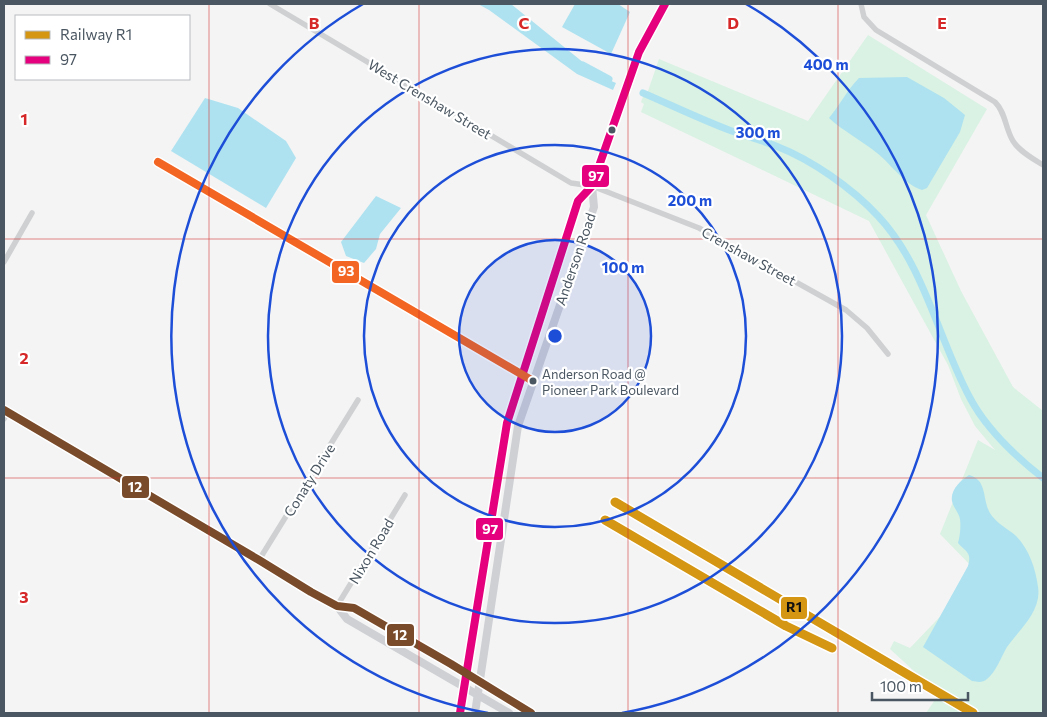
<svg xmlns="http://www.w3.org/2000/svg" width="1047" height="717" font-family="Commissioner,sans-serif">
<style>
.green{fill:#d9f2e3}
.water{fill:#aee2f0}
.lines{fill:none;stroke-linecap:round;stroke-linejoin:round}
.canal{stroke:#aee2f0;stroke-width:7}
.street{stroke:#ced0d2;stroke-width:5.5}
.secondary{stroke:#ced0d4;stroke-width:8}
.bus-1-casing{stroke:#fff;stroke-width:11}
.bus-2-casing{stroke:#fff;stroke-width:11}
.bus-3-casing{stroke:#fff;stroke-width:11}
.bus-1{stroke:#e5007d;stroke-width:8}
.bus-2{stroke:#f26522;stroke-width:8}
.bus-3{stroke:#7a4b2a;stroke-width:8}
.rail-1-casing{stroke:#fff;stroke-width:12}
.rail-1{stroke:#d49613;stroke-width:9}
.grid{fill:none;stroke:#d62828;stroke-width:1;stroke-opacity:0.55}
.ring{fill:none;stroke:#1d4ed8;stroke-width:2.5}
.bus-dot{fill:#4a5661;stroke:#fff;stroke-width:2}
.labels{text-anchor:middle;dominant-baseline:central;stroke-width:4.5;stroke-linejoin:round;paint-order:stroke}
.bus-label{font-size:13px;fill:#4a5661;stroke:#fff;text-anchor:start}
.street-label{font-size:14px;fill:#4a5661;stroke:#fff}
.grid-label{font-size:16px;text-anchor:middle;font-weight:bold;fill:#d62828;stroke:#fff;stroke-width:4.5;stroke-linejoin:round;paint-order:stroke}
.centre{fill:#1d4ed8;stroke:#fff;stroke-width:2.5}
.ring-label{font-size:15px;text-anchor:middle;font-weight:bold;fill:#1d4ed8;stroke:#fff;stroke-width:4.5;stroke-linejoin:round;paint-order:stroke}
.line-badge{stroke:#fff;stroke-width:2}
.badge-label{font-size:14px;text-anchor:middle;font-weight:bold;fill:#fff}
.pale-badge-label{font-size:14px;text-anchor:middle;font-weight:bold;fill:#111}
</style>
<rect width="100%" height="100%" fill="#f4f4f4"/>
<!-- green -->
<polygon class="green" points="868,35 987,109 926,215 961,291 1013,387 1043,411 1043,713 926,713 939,694 890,649 894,641 910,648 980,575 940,534 978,440 995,450 975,426 961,399 948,365 869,221 641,112 644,104 641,102 644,94 647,94 659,59 808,121"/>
<!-- water -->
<g class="water">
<polygon points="478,4 511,4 600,76 616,83 613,90 577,74 489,10"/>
<polygon points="575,4 618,4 630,12 611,54 562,27"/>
<path d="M907,77l37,21 21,17 -5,17 -33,56 -5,2c-18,-6 -30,-25 -45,-37 -16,-13 -34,-22 -48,-35 11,-13 18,-28 30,-40z"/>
<polygon points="205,98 238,108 286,141 296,158 266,208 171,151"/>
<polygon points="376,196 401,208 380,234 376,249 364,263 346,256 341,242"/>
<path d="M969,475c20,5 12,27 23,41 6,8 16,13 23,19 14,13 21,35 23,52 4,24 -19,43 -31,60 -6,10 -11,25 -20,32 -5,4 -9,3 -15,2l-49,-34 45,-81c4,-14 -2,-14 -10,-23 2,-7 3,-16 2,-24 -1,-6 -7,-12 -8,-18 -2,-11 9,-21 17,-26z"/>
</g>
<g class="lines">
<!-- canal -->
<g class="canal">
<polyline points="583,65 609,79"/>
<path d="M643,93c28,12 57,26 86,37 16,6 32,10 47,16 36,14 76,42 102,70 47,50 60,123 92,182 17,32 45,58 73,80"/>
</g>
<!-- street -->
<g class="street">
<polyline points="270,4 571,183 592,186 699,228 846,310 867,328 888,354"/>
<path d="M861,4l3,13 12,13 119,72c11,11 10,26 18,39 6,10 20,18 30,24"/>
<polyline points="158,162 533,381"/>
<polyline points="4,262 32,213"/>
<polyline points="4,419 8,412"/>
<polyline points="259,560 358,400"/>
<polyline points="337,606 405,495"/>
</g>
<!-- secondary -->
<g class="secondary">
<polyline points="4,410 259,560 311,592 337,606 354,608 451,664 531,713"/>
<polyline points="337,606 347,619 509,713"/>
<polyline points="460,713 507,423 578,201 592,186 639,52 665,4"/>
<polyline points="475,713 518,426 594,207 592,186"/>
</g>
<!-- bus-1 casing -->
<g class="bus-1-casing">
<polyline id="bus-1" points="460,713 507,423 578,201 592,186 639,52 665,4"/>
</g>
<!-- bus-2 casing -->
<g class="bus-2-casing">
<polyline id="bus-2" points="158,162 533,381"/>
</g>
<!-- bus-3 casing -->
<g class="bus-3-casing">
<polyline id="bus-3" points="4,410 259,560 311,592 337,606 354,608 451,664 531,713"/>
</g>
<!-- bus-1 -->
<use href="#bus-1" class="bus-1"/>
<!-- bus-2 -->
<use href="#bus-2" class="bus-2"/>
<!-- bus-3 -->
<use href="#bus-3" class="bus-3"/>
<!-- rail-1 casing -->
<g class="rail-1-casing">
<g id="rail-1">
<polyline points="615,502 973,713"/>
<polyline points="605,520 786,626 832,648"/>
</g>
</g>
<!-- rail-1 -->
<use href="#rail-1" class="rail-1"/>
</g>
<!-- grid -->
<path class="grid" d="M209,4v709M419,4v709M628,4v709M838,4v709M4,239h1039M4,478h1039"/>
<!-- distance rings -->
<circle cx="555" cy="336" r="96" fill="#1d4ed8" fill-opacity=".12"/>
<g class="ring">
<circle cx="555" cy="336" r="96"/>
<circle cx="555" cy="336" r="191"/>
<circle cx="555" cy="336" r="287"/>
<path d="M488 713A383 383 0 0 1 363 4M746 4A383 383 0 0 1 622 713"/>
</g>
<!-- markers -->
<g class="bus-dot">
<circle cx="612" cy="130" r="4.5"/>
<circle cx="533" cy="381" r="4.5"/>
</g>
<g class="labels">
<!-- bus labels -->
<g class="bus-label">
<text x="542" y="374">Anderson Road @<tspan x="542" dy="16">Pioneer Park Boulevard</tspan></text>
</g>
<!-- street labels -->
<g class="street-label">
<text transform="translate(430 99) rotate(31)">West Crenshaw Street</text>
<text transform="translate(749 256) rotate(29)">Crenshaw Street</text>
<text transform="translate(575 259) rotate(-71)">Anderson Road</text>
<text transform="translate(309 480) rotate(-58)">Conaty Drive</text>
<text transform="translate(371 551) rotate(-59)">Nixon Road</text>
</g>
</g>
<g class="grid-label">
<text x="314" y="29">B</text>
<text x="524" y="29">C</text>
<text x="733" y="29">D</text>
<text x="942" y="29">E</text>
<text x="24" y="125">1</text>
<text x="24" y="364">2</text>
<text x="24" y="603">3</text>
</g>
<circle cx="555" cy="336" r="8" class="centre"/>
<g class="ring-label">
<text x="826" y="70">400 m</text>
<text x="758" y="138">300 m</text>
<text x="690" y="206">200 m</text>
<text x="623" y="273">100 m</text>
</g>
<g class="line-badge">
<rect x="581" y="164" width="29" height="24" rx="5" fill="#e5007d"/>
<rect x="331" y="260" width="29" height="24" rx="5" fill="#f26522"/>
<rect x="121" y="475" width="29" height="24" rx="5" fill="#7a4b2a"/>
<rect x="475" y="517" width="29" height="24" rx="5" fill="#e5007d"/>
<rect x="780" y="596" width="28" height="24" rx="5" fill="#d49613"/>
<rect x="386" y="623" width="29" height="24" rx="5" fill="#7a4b2a"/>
</g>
<g class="badge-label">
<text x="596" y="181">97</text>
<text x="346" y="276">93</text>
<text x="135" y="492">12</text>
<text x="490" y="534">97</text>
<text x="400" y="640">12</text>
</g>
<g class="pale-badge-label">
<text x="794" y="612">R1</text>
</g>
<!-- border -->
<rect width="1047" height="717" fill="none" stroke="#4a5661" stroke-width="10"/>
<!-- legend -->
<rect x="15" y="15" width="175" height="65" fill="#ffffff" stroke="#b7bbc0"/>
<rect x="25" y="31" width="25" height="8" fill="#d49613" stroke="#b7bbc0"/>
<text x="60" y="40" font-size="15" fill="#4a5661">Railway R1</text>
<rect x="25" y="56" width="25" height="8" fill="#e5007d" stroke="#b7bbc0"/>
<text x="60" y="65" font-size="15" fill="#4a5661">97</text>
<!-- scale -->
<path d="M872 692v8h96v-8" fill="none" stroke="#4a5661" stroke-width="2.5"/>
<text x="880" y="692" font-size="15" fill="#4a5661" stroke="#ffffff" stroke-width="4" paint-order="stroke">100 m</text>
</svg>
